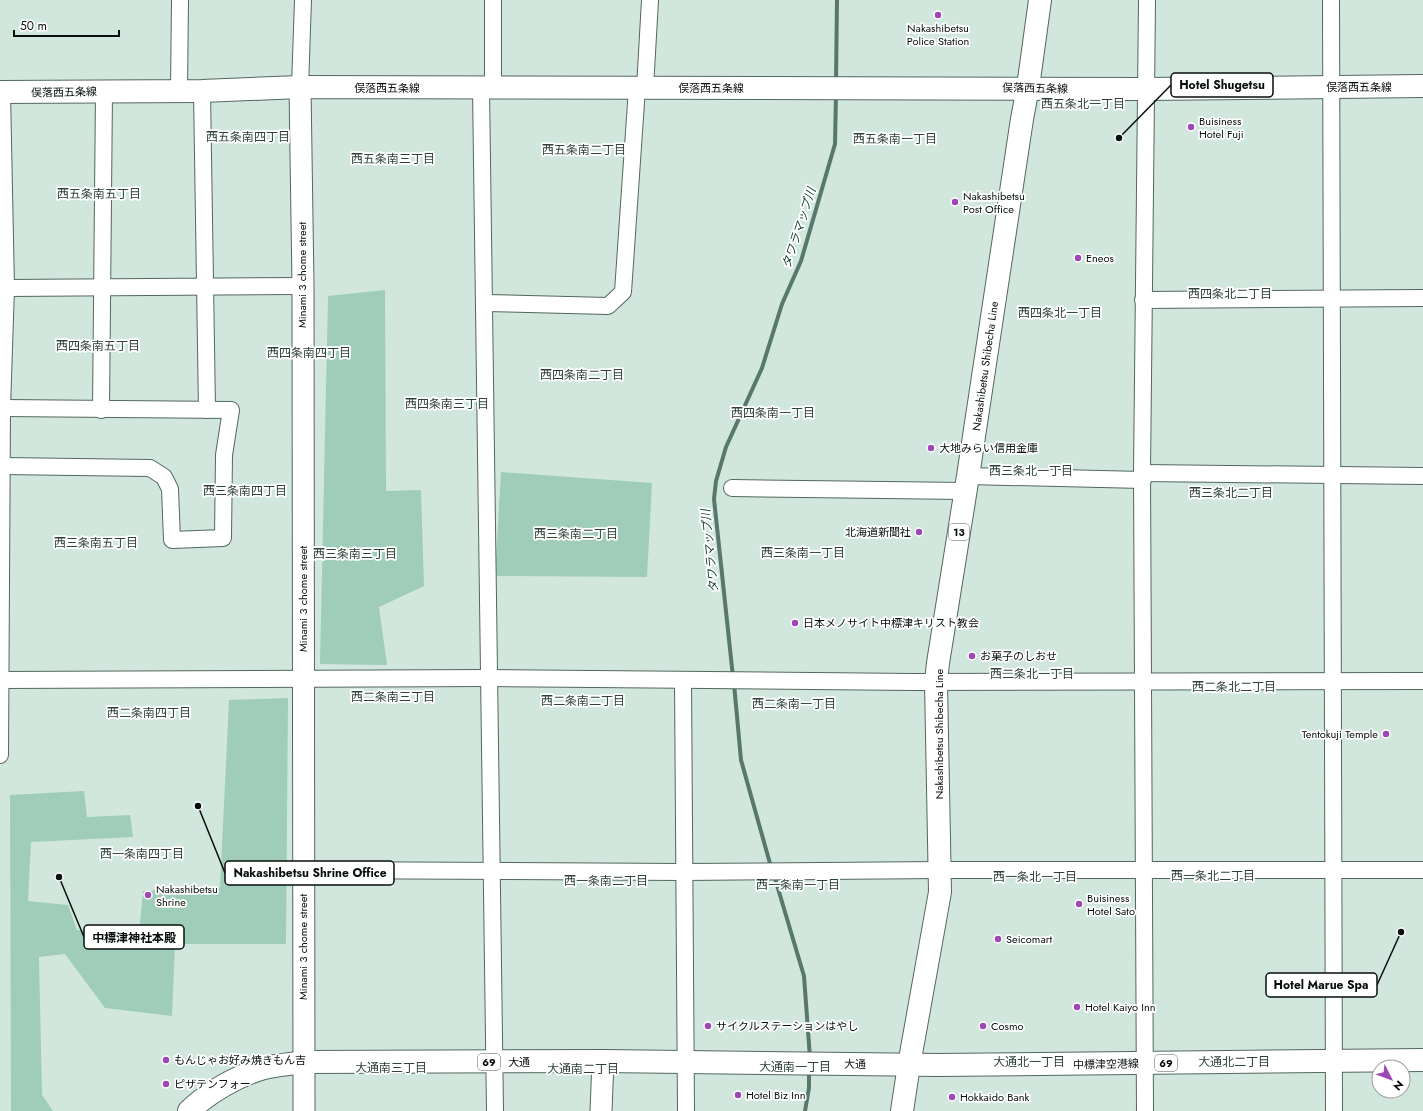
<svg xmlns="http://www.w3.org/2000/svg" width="1423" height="1111" font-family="Jost,'Noto Sans JP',sans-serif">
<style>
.green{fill:#a0ccba}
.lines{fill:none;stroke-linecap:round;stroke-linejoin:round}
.stream{stroke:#58786c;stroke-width:4}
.minor-casing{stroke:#54675f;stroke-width:18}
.tertiary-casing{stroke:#54675f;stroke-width:23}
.secondary-casing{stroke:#54675f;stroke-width:24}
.primary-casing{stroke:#54675f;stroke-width:24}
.minor{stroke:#fff;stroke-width:16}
.tertiary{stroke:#fff;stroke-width:21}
.secondary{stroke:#fff;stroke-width:22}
.primary{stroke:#fff;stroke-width:22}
.poi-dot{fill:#9e48b6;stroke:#fff;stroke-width:1.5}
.labels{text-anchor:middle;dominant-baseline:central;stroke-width:3.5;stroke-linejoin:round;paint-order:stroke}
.shield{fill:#fff;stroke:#515655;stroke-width:1}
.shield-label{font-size:10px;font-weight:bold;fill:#070e0c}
.poi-label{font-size:11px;fill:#070e0c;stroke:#fff;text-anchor:start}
.street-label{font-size:11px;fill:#070e0c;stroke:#fff}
.neighbourhood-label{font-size:12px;fill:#2f413a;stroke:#fff}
.water-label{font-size:12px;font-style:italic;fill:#143c2f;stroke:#fff}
.leader{fill:none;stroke:#070e0c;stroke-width:1.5}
.callout-dot{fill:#070e0c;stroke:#fff;stroke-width:1.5}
.callout{fill:#fff;stroke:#070e0c;stroke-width:1.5}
.callout-label{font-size:12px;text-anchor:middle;font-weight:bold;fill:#070e0c}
</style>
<rect width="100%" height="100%" fill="#d1e7de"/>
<!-- green -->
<g class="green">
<polygon points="385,290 386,491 421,490 424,586 379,607 387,665 320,664 328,296"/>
<polygon points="501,472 652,483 647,577 495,576"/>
<polygon points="288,698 286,944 175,944 172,1016 105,1008 65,954 39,957 42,1095 53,1111 11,1111 10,795 84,791 87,817 130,815 133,837 31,842 28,901 68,905 77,930 139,934 143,891 220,887 229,700"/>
</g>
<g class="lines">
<!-- stream -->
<g class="stream">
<polyline points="836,82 837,0"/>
<polyline points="733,677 714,499 716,481 726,447 762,368 782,304 801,261 835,144 836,94"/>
<polyline points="734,684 741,760 771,867"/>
<polyline points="774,875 804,976 810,1058"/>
<polyline points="805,1111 809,1088 809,1070"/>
</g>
<!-- minor casing -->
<g class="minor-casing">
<g id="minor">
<polyline points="1331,0 1334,1111"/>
<polyline points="300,87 303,0"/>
<polyline points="481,88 495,1111"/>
<polyline points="493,88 493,0"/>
<polyline points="645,88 650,0"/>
<polyline points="179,91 180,0"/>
<polyline points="202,91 207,410"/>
<polyline points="6,288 303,286"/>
<polyline points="1143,300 1423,298"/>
<polyline points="485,303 608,306 623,292 637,88"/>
<polyline points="101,410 104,91"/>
<polyline points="2,466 150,468 164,477 170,489 172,540 223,538 224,455 231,410 2,408"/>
<polyline points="1142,473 1423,476"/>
<polyline points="968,476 1143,480"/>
<polyline points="732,488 966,491"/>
<polyline points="0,680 489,678 914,682 1423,681"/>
<polyline points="683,681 686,1111"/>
<polyline points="0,755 2,408 6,288 2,92"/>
<polyline points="303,870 684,872 940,870 1423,870"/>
<polyline points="1145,1111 1142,473 1147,0"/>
</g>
</g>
<!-- tertiary casing -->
<g class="tertiary-casing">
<g id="tertiary">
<polyline points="300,87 303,286 304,1111"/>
<polyline points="601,1111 603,1061"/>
</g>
</g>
<!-- secondary casing -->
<g class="secondary-casing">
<g id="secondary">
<polyline points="0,92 202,91 300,87 1145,89 1423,86"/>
<polyline points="902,1111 909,1065"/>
</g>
</g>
<!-- primary casing -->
<g class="primary-casing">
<g id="primary">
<polyline points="909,1065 940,892 936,682 938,663 968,476 1022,119 1028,87 1040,0"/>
<path d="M189,1111c20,-19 48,-35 75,-43 13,-3 27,-4 40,-6l299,-1 334,4 486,-5"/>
</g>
</g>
<!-- minor -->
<use href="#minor" class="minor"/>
<!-- tertiary -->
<use href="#tertiary" class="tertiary"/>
<!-- secondary -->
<use href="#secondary" class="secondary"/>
<!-- primary -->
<use href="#primary" class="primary"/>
</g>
<!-- markers -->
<g class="poi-dot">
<circle cx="938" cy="15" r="4"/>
<circle cx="1191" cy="127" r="4"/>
<circle cx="955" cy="202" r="4"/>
<circle cx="1078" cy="258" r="4"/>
<circle cx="931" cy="448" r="4"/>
<circle cx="919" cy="532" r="4"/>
<circle cx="795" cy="623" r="4"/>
<circle cx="972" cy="656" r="4"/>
<circle cx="1386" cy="734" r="4"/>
<circle cx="148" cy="895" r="4"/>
<circle cx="1079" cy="904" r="4"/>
<circle cx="998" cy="939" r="4"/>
<circle cx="1077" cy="1007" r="4"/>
<circle cx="708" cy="1026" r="4"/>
<circle cx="983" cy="1026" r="4"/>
<circle cx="166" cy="1060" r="4"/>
<circle cx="166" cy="1084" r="4"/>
<circle cx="738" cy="1095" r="4"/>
<circle cx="952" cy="1097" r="4"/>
</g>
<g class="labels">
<!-- shield labels -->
<g class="shield">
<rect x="949" y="524" width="20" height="16" rx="3"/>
<rect x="478" y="1054" width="22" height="16" rx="3"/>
<rect x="1155" y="1055" width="22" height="16" rx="3"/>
</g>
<g class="shield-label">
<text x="959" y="532">13</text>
<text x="489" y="1062">69</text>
<text x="1166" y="1063">69</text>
</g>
<!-- poi labels -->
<g class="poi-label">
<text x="938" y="28" text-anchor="middle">Nakashibetsu<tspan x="938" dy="13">Police Station</tspan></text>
<text x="1199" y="121">Buisiness<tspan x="1199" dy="13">Hotel Fuji</tspan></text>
<text x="963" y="196">Nakashibetsu<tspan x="963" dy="13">Post Office</tspan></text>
<text x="1086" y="258">Eneos</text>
<text x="939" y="448">大地みらい信用金庫</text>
<text x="911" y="532" text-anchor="end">北海道新聞社</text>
<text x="803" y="623">日本メノサイト中標津キリスト教会</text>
<text x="980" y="656">お菓子のしおせ</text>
<text x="1378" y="734" text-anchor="end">Tentokuji Temple</text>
<text x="156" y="889">Nakashibetsu<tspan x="156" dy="13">Shrine</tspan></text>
<text x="1087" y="898">Buisiness<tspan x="1087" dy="13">Hotel Sato</tspan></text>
<text x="1006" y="939">Seicomart</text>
<text x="1085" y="1007">Hotel Kaiyo Inn</text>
<text x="716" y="1026">サイクルステーションはやし</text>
<text x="991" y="1026">Cosmo</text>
<text x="174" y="1060">もんじゃお好み焼きもん吉</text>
<text x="174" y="1084">ピザテンフォー</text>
<text x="746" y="1095">Hotel Biz Inn</text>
<text x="960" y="1097">Hokkaido Bank</text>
</g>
<!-- street labels -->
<g class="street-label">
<text x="1359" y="87">俣落西五条線</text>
<text x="387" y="88">俣落西五条線</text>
<text x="711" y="88">俣落西五条線</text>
<text transform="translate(1035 88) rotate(1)">俣落西五条線</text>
<text transform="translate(64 92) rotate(-1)">俣落西五条線</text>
<text transform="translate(302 275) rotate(-90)">Minami 3 chome street</text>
<text transform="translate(985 366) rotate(-82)">Nakashibetsu Shibecha Line</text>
<text transform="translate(303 599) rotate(-90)">Minami 3 chome street</text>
<text transform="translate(939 734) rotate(-90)">Nakashibetsu Shibecha Line</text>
<text transform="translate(303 947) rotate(-90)">Minami 3 chome street</text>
<text x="519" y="1062">大通</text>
<text transform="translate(855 1064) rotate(1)">大通</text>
<text transform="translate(1106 1064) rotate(-1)">中標津空港線</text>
</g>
<!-- neighbourhood labels -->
<g class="neighbourhood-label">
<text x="1083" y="104">西五条北一丁目</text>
<text x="248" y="137">西五条南四丁目</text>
<text x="895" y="139">西五条南一丁目</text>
<text x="584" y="150">西五条南二丁目</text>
<text x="393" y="159">西五条南三丁目</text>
<text x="99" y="194">西五条南五丁目</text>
<text x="1230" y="294">西四条北二丁目</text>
<text x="1060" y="313">西四条北一丁目</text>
<text x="98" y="346">西四条南五丁目</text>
<text x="309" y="353">西四条南四丁目</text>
<text x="582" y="375">西四条南二丁目</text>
<text x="447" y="404">西四条南三丁目</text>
<text x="773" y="413">西四条南一丁目</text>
<text x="1031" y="471">西三条北一丁目</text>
<text x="245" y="491">西三条南四丁目</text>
<text x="1231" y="493">西三条北二丁目</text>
<text x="576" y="534">西三条南二丁目</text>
<text x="96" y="543">西三条南五丁目</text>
<text x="803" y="553">西三条南一丁目</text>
<text x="355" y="554">西三条南三丁目</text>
<text x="1032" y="674">西二条北一丁目</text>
<text x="1234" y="687">西二条北二丁目</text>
<text x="393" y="697">西二条南三丁目</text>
<text x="583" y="701">西二条南二丁目</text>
<text x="794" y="704">西二条南一丁目</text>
<text x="149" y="713">西二条南四丁目</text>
<text x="142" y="854">西一条南四丁目</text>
<text x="1213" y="876">西一条北二丁目</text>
<text x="1035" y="877">西一条北一丁目</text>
<text x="606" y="881">西一条南二丁目</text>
<text x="798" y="885">西一条南一丁目</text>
<text x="1029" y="1062">大通北一丁目</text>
<text x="1234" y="1062">大通北二丁目</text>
<text x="795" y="1067">大通南一丁目</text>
<text x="391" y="1068">大通南三丁目</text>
<text x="583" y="1069">大通南二丁目</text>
</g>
<!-- water labels -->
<g class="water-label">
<text transform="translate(799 228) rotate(-72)">タワラマップ川</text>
<text transform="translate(710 551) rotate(-96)">タワラマップ川</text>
</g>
</g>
<!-- callouts -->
<path class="leader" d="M1119 138L1171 85M198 806L225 873M59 877L84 937M1401 932L1377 985"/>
<g class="callout-dot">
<circle cx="1119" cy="138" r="4"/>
<circle cx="198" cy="806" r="4"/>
<circle cx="59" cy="877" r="4"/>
<circle cx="1401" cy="932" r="4"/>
</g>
<g class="callout">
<rect x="1171" y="73" width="102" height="24" rx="4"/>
<rect x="225" y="861" width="169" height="24" rx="4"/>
<rect x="84" y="925" width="100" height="24" rx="4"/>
<rect x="1266" y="973" width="111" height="24" rx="4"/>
</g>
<g class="callout-label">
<text x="1222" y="89">Hotel Shugetsu</text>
<text x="310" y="877">Nakashibetsu Shrine Office</text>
<text x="134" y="942">中標津神社本殿</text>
<text x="1321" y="989">Hotel Marue Spa</text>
</g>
<!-- north arrow -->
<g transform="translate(1391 1079) rotate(132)"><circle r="19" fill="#ffffff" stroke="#9c9f9e"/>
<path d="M0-3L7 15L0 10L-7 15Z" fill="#9e48b6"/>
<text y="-6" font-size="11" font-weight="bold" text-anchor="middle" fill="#070e0c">N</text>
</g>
<!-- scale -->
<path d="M14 30v6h105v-6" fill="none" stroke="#070e0c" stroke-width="2"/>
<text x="20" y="30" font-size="12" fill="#070e0c" stroke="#ffffff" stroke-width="3" paint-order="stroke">50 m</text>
</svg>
